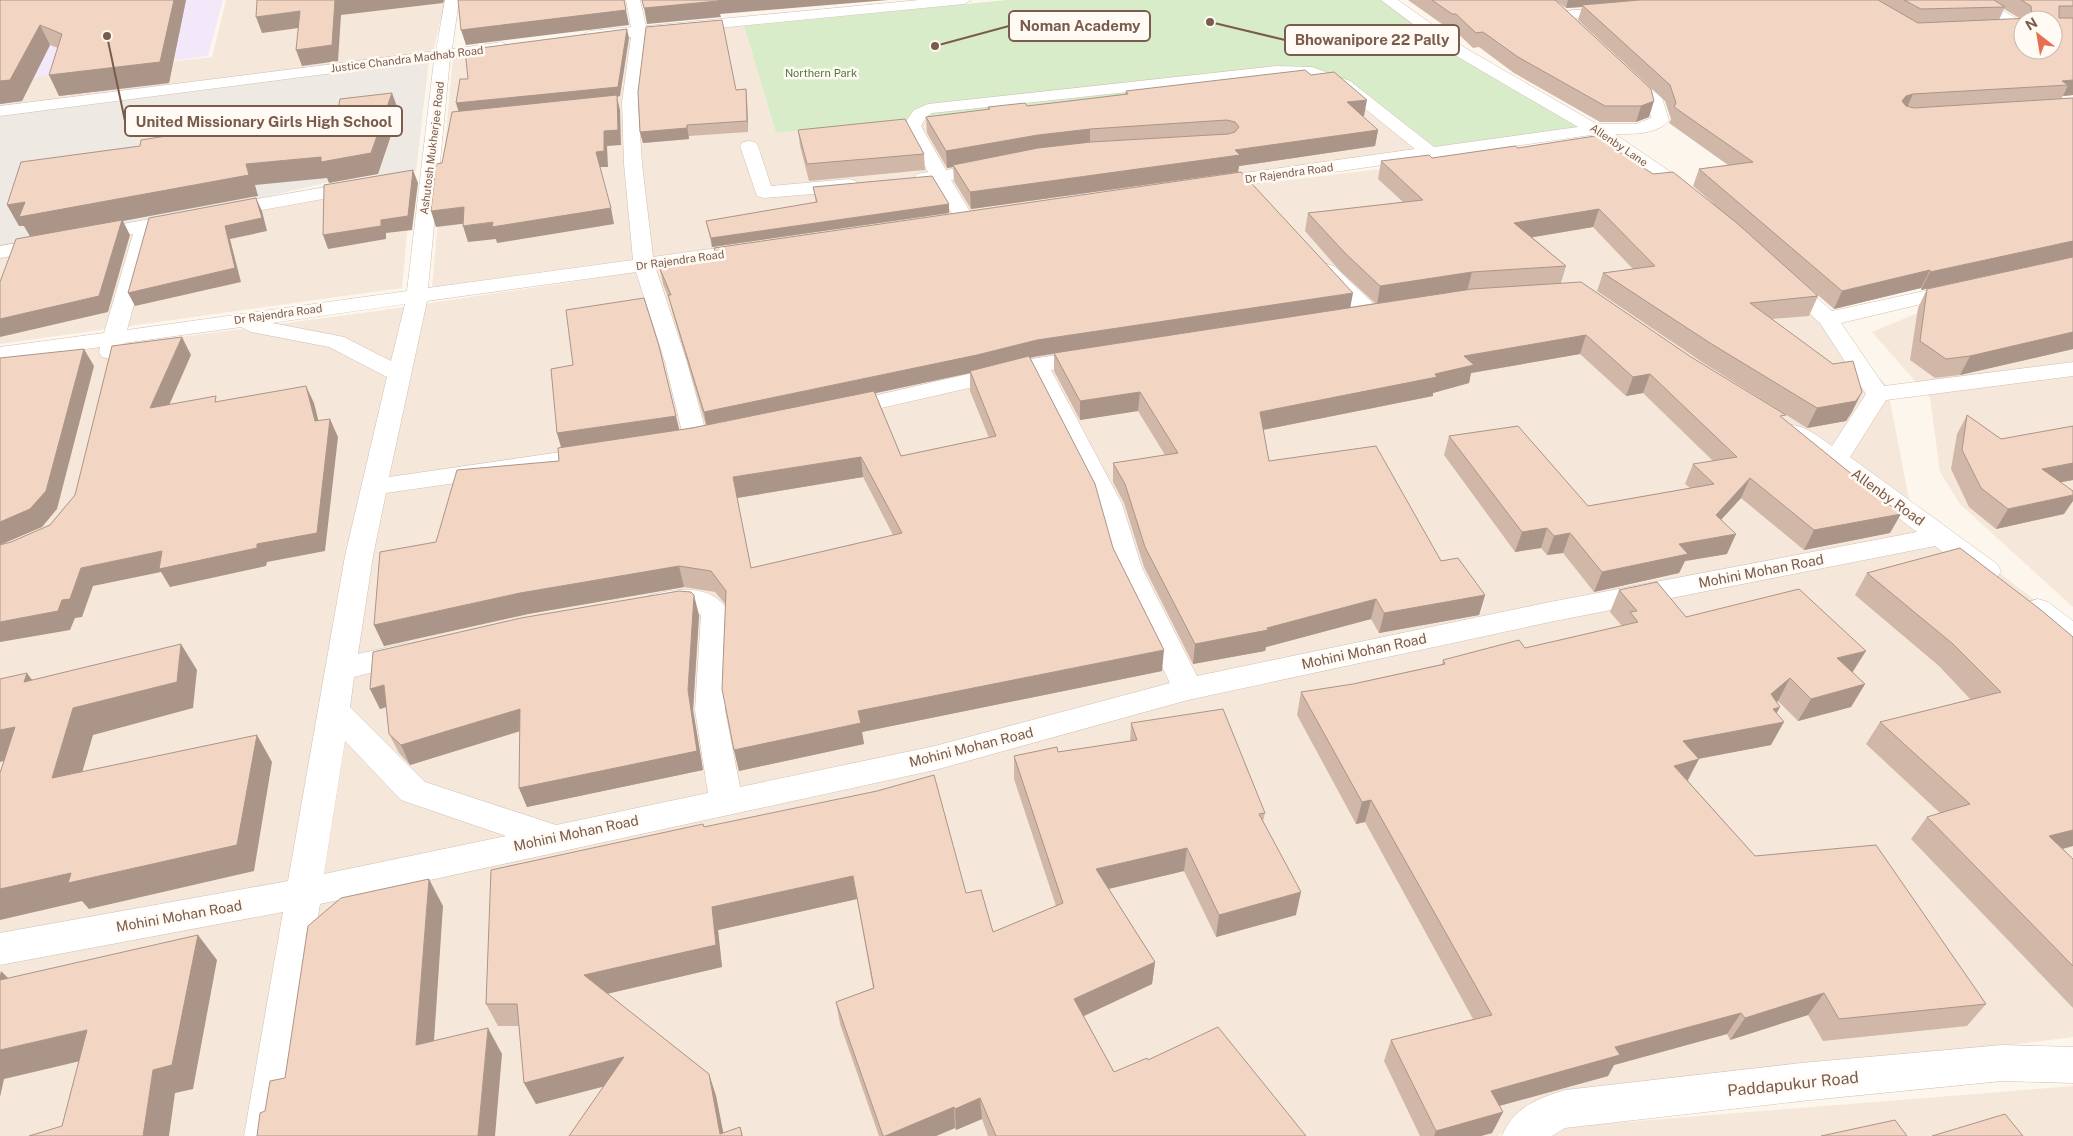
<svg xmlns="http://www.w3.org/2000/svg" width="2073" height="1136" font-family="'Public Sans',sans-serif">
<style>
.residential{fill:#f5e8da}
.industrial{fill:#efe9e4}
.education{fill:#f3e8fa}
.green{fill:#d8ecc9}
.lines{fill:none;stroke-linecap:round;stroke-linejoin:round}
.street-casing{stroke:#d1beb0;stroke-width:1}
.street{fill:#fff;fill-rule:evenodd}
.wall{fill:#d1b7a8;fill-rule:evenodd}
.shaded-wall{fill:#aa9588}
.building{fill:#f3d5c3;stroke:#aa9588;fill-rule:evenodd}
.labels{text-anchor:middle;dominant-baseline:central;stroke-width:5;stroke-linejoin:round;paint-order:stroke}
.far-street-label{font-size:11px;fill:#7a5c4d;stroke:#fffaf3}
.far-park-label{font-size:11px;fill:#537a41;stroke:#fffaf3}
.street-label{font-size:14px;fill:#7a5c4d;stroke:#fffaf3}
.near-street-label{font-size:16px;fill:#7a5c4d;stroke:#fffaf3}
.leader{fill:none;stroke:#7a5c4d;stroke-width:2}
.callout-dot{fill:#7a5c4d;stroke:#fffaf3;stroke-width:2}
.callout{fill:#fffaf3;stroke:#7a5c4d;stroke-width:2}
.callout-label{font-size:15px;text-anchor:middle;font-weight:bold;fill:#7a5c4d}
</style>
<rect width="100%" height="100%" fill="#fdf6ec"/>
<!-- residential -->
<g class="residential">
<polygon points="226,0 445,0 433,53 0,109 0,81 212,57"/>
<polygon points="744,26 776,133 1331,74 1433,150 1091,193 847,230 432,287 453,57 619,37"/>
<polygon points="1605,142 1827,323 1887,386 1910,504 2049,611 2073,634 2073,1037 1539,1106 1498,1136 0,1136 0,361 377,311 1106,202"/>
<polygon points="412,179 402,288 0,344 0,256"/>
<polygon points="2073,279 2073,607 1960,504 1940,472 1930,398 1872,332 1932,307"/>
<polygon points="2073,1086 2073,1136 1546,1136 1552,1128"/>
</g>
<!-- industrial -->
<polygon class="industrial" points="429,60 416,171 342,179 226,206 0,247 0,114"/>
<!-- education -->
<polygon class="education" points="128,0 223,0 208,56 21,79 0,16"/>
<!-- green -->
<polygon class="green" points="1007,0 1380,0 1452,52 1584,127 1433,150 1331,74 776,133 744,26"/>
<g class="lines">
<!-- street casing -->
<g class="street-casing">
<g id="street">
<path d="M445,0h14l-7,49 50,-7 8,5 -8,5 -52,6 -22,230 205,-28 -9,-96 -2,-62 9,-65 -42,4 -8,-5 8,-5 42,-4 -5,-27h14l6,26 273,-26h52l-7,4 -318,31 -8,67 4,62 11,93 100,-14 7,2 3,4 -3,4 -7,2 -97,14 31,93 21,78 -3,5 -9,2 -9,-2 -3,-5 -19,-78 -29,-90 -209,29 -38,176 206,-30 9,3 3,5 -3,5 -9,3 -209,30 -13,63 -15,98 49,-11 10,4 5,7 -5,7 -63,16 -4,30 75,75 131,43 152,-32 -13,-83 6,-95c-16,-13 -35,0 -53,-5l-4,-7 4,-7c28,-8 64,-13 81,16l-4,98 15,77 195,-41 235,-63 -56,-115 -18,-64 -66,-130 -188,43 -8,-2 -4,-5 4,-5 203,-47 53,-8 8,2 3,5 -3,5 -47,8 71,134 20,64 55,108 353,-74 367,-70 -90,-68 -45,-28 -3,-5 3,-5c19,-5 35,10 50,20l34,-52 -46,-71 -41,-38 -3,-4 3,-4 7,-2 7,2 39,34 129,-28 7,2 4,4 -4,4 -127,30 43,63 189,-24v14l-187,24 -36,57 147,107 4,7 -4,7c-23,6 -44,-19 -62,-32l-385,76 -362,78 -253,70 -615,134 -36,232h-40l39,-224 -283,53v-32l288,-52 57,-325 42,-179 -58,-30 -78,-15 -10,-5 -117,16 -6,14 -8,2 -8,-2 -3,-5 1,-5 -100,14v-14l104,-14 29,-99 -43,8 -7,-2 -3,-4 3,-4 7,-2 93,-17 7,2 3,4 -3,4 -36,7 -27,100 280,-39 27,-231 -434,56v-10l436,-55zM405,304l-14,57 -47,-24 -72,-14zM345,741l56,59 105,36 -182,38z"/>
<path d="M1381,0h17l67,48 132,76h39l15,-6 -3,-14 -29,-28 2,-3h12l29,25 7,22c-11,15 -38,14 -54,14l54,37 30,25 -2,4h-14l-54,-41 -38,-24 -382,55 -7,-2 -2,-4 2,-4 7,-2 206,-29 -77,-62 -28,-10 -34,-1 -344,37 -6,4 -5,9 25,44 45,-8 6,1 3,4 -3,4 -46,9 23,38 -3,4h-14l-23,-39 -17,-1 -2,-4 2,-4 11,-2 -25,-46 11,-16 14,-6 348,-38 36,1 38,14 84,66 144,-20 -125,-73z"/>
<polygon points="1967,0 1984,0 2023,22 2023,31 2016,30"/>
<polygon points="1618,7 1623,8 1625,11 1623,14 1562,19 1555,15 1562,11"/>
<polygon points="749,141 755,142 758,146 771,186 849,179 856,181 858,185 856,189 849,191 764,198 757,196 740,146 743,142"/>
<polygon points="360,181 367,183 369,187 367,191 223,217 216,215 213,211 216,207 223,205"/>
<polygon points="48,238 55,240 58,244 55,248 0,258 0,246"/>
<polygon points="1327,264 1334,266 1378,308 1381,313 1378,318 1370,319 1362,318 1320,274 1317,270 1320,266"/>
<path d="M2038,599l10,3 25,19v25c-17,-5 -40,-22 -49,-37l4,-7z"/>
<path d="M2002,1045l71,2v36l-71,-2 -201,20 -236,27 -13,8h-50c11,-28 36,-38 63,-46l236,-27z"/>
</g>
</g>
<!-- street -->
<use href="#street" class="street"/>
</g>
<!-- wall -->
<g class="wall">
<polygon points="0,0 186,0 169,83 59,96 58,48 50,45 22,101 0,104"/>
<polygon points="1408,0 1555,0 1651,89 1649,117 1636,122 1600,122 1514,73 1479,47 1473,48 1453,29 1449,29"/>
<path d="M1555,0h518v95l-10,1 -2,3 12,-1v251l-113,26 -25,3 -25,-18 8,-52 9,-19 146,-32 -152,33v-2l-87,21 -51,-44 35,31 -9,20 -37,3 80,93 -6,9 -39,7 -105,-66 -105,-71 6,-18 30,-4 -40,-42 -61,10 34,29 -5,17 223,136 106,114 -86,17 -63,-52 -20,22 6,34 -42,7 -6,12 -85,19 -31,-39 -16,2 -6,-7 -26,4 -71,-97 5,-19 139,70 102,-18 -5,-4 8,-20 20,-3 -70,-68 -17,3 -46,-42 -109,19 -2,10 -36,10v3l-170,34 6,31 172,100 44,34 -6,20 -100,18 -8,-14 -105,28 -1,4 -72,13 -49,-97 -20,-64 -11,-21v-19l52,-8 -27,-44 -58,9 -26,-49v-17l-24,4 83,190 49,123 -300,61 2,12 -125,27 -5,-21 -8,-145 -11,-13 -31,-5 -156,27 -144,32 -10,-21 62,-83 123,-81 2,-14 -4,-14 16,-68 86,-19 20,84 27,-5 -34,-114 -3,-12 -6,-15 -3,-15 56,-11 -2,-10 636,59 25,-4 -34,-31 -36,-41 3,-18 95,-11 -25,-23 3,-18 51,-3 86,-10 135,26 61,30 -21,-18 6,-17 29,-4 -59,-42 2,-4 -6,-18 -87,-81 4,-13 -16,1zM2004,9l17,10 -22,1zM970,373v18l19,47 -88,18 -26,-63zM863,477l30,58 -142,33 -14,-70z"/>
<polygon points="1311,75 1364,116 1362,116 1378,130 1375,146 1239,166 1238,172 971,209 954,181 953,167 947,168 927,133 926,117 988,110 988,107 1027,106 1125,94 1126,91"/>
<polygon points="746,89 747,99 748,132 689,136 689,139 643,143 640,132 736,90"/>
<polygon points="798,130 924,154 925,170 809,181 800,146"/>
<polygon points="813,187 949,213 712,247 706,221 816,203"/>
<polygon points="1967,415 2001,439 2073,480 2061,482 2064,514 1996,529 1969,507 1951,469 1957,434"/>
<polygon points="1960,548 2063,849 2073,859 2073,1008 1911,839 1927,817 1940,813 1866,744 1880,722 1971,700 1939,666 1855,595 1867,573"/>
<polygon points="1619,590 1686,617 1853,673 1865,684 1851,707 1798,721 1778,701 1776,702 1776,714 1771,745 1699,758 1688,781 1755,856 1986,1004 1967,1026 1823,1041 1808,1015 1730,1040 1727,1034 1614,1065 1608,1076 1499,1106 1503,1112 1492,1133 1481,1136 1420,1136 1384,1061 1391,1040 1473,1019 1365,822 1356,824 1297,715 1301,692 1353,684 1442,664 1443,660 1525,648 1622,626 1610,612"/>
<polygon points="699,615 693,710 703,770 527,807 519,788 520,731 410,765 399,753 389,734 386,707 380,709 370,689"/>
<polygon points="1131,723 1265,813 1263,821 1296,915 1216,937 1184,871 1109,889 1155,962 1152,984 1084,1016 1114,1072 1148,1060 1306,1136 988,1136 982,1119 956,1130 955,1128 936,1136 879,1136 840,1024 836,1002 873,988 857,899 718,930 722,967 607,994 709,1074 716,1096 723,1133 740,1127 743,1136 569,1136 604,1086 536,1104 524,1083 519,1026 498,1026 486,1004 704,827 966,893 993,932 1056,906 1014,779 1014,756 1058,752 1130,741"/>
</g>
<!-- shaded-wall -->
<g class="shaded-wall">
<polygon points="174,0 186,0 169,83 59,96 49,75"/>
<polygon points="335,0 444,0 443,3 341,15 338,61 302,66 296,50"/>
<polygon points="624,0 629,25 466,45 461,30"/>
<polygon points="718,0 888,0 720,14 721,17 647,24 644,8"/>
<polygon points="1568,0 1665,0 1582,5 1582,7 1566,8"/>
<polygon points="300,11 306,27 262,33 256,17"/>
<polygon points="40,25 50,45 22,101 0,104 0,81"/>
<polygon points="627,29 629,38 620,96 617,97 620,110 621,145 607,146 608,167 599,167 459,113 456,103"/>
<polygon points="2073,80 2073,95 2063,96 2068,85 2062,81"/>
<polygon points="746,89 747,99 748,132 747,121"/>
<polygon points="392,93 399,112 378,174 329,183 327,178 255,185 258,196 123,221 130,235 108,312 0,337 0,319 31,238 24,226 19,226 7,205 246,164"/>
<polygon points="1913,94 1906,110 1902,101 1906,96"/>
<polygon points="1367,100 1364,116 1345,118 1347,102"/>
<polygon points="1654,101 1649,117 1636,122 1641,106"/>
<polygon points="687,125 689,139 643,143 640,132"/>
<polygon points="1090,129 1090,145 953,165 953,167 947,168 946,151 1038,135"/>
<polygon points="1378,130 1375,146 1239,166 1238,172 971,209 970,192 1235,150"/>
<polygon points="413,170 418,183 412,230 386,233 386,239 328,249 323,235 381,220"/>
<polygon points="256,198 262,211 267,231 230,239 241,282 135,306 128,293 225,226"/>
<polygon points="949,204 949,213 712,247 711,238"/>
<polygon points="464,207 469,223 436,227 431,211"/>
<polygon points="611,208 614,224 497,243 496,239 468,242 463,226"/>
<polygon points="1599,209 1593,227 1510,241 1514,223"/>
<polygon points="2073,241 2073,257 1921,290 1930,272"/>
<polygon points="1930,270 1921,288 1834,309 1842,291"/>
<polygon points="1472,272 1467,291 1377,305 1380,286"/>
<polygon points="1353,293 1350,309 1037,356 978,371 970,371 970,373 707,429 704,412 1037,340"/>
<polygon points="2073,332 2073,349 1960,375 1970,356"/>
<polygon points="1586,335 1580,354 1471,373 1469,383 1433,393 1433,396 1257,431 1260,412 1435,374 1464,356"/>
<polygon points="182,337 191,355 160,426 150,408"/>
<polygon points="84,349 94,366 57,509 42,527 0,545 0,522"/>
<polygon points="1650,374 1643,393 1626,396 1633,377"/>
<polygon points="306,386 314,403 323,439 315,421"/>
<polygon points="1140,392 1138,411 1080,420 1080,401"/>
<polygon points="1862,392 1852,412 1846,421 1807,428 1817,408"/>
<polygon points="676,416 680,433 562,450 557,433"/>
<polygon points="330,419 338,437 325,551 267,562 266,566 170,587 161,572 93,586 82,617 75,618 70,630 0,642 0,622 62,600 81,568 162,551 257,544"/>
<polygon points="861,457 863,477 737,498 733,477"/>
<polygon points="2073,463 2073,480 2030,488 2042,469"/>
<polygon points="1750,478 1741,498 1707,535 1716,515"/>
<polygon points="2073,495 2073,501 2064,514 1996,529 2008,509"/>
<polygon points="1901,514 1890,533 1804,550 1814,530"/>
<polygon points="1547,528 1541,548 1515,552 1522,532"/>
<polygon points="1570,533 1563,553 1547,555 1554,536"/>
<polygon points="1736,534 1727,554 1685,561 1679,573 1594,592 1602,572 1679,544"/>
<polygon points="679,566 684,587 528,614 384,646 374,625 520,593"/>
<polygon points="694,595 699,615 693,710 703,770 527,807 519,788 688,690"/>
<polygon points="1485,595 1479,615 1379,633 1384,613"/>
<polygon points="1376,599 1371,619 1266,647 1265,651 1193,664 1195,644 1267,628"/>
<polygon points="181,644 197,670 193,708 93,735 73,804 52,778 73,708"/>
<polygon points="1164,650 1162,671 862,732 864,744 739,771 734,750 858,711"/>
<polygon points="1866,651 1852,673 1837,658"/>
<polygon points="27,673 46,699 24,682"/>
<polygon points="1790,678 1778,701 1758,716 1771,694"/>
<polygon points="1865,684 1851,707 1798,721 1811,699"/>
<polygon points="384,685 393,705 380,709 370,689"/>
<polygon points="1780,707 1770,725 1784,722 1771,745 1672,764 1683,741"/>
<polygon points="520,709 527,729 410,765 401,745"/>
<polygon points="15,727 36,753 0,762 0,730"/>
<polygon points="257,735 272,762 254,871 89,909 82,901 0,920 0,889"/>
<polygon points="1699,759 1687,781 1674,766"/>
<polygon points="1371,800 1365,822 1356,824 1362,802"/>
<polygon points="2073,830 2073,846 2031,858 2049,836"/>
<polygon points="1187,848 1184,871 1095,892 1096,869"/>
<polygon points="853,876 857,899 718,930 722,967 593,997 584,975 712,907"/>
<polygon points="429,879 443,906 432,1071 416,1045"/>
<polygon points="1301,892 1296,915 1216,937 1219,915"/>
<polygon points="198,935 217,960 193,1089 175,1093 169,1136 143,1136 153,1070"/>
<polygon points="1155,962 1152,984 1073,1021 1074,999"/>
<polygon points="1,971 25,995 0,982 0,975"/>
<polygon points="1824,993 1808,1015 1730,1040 1745,1018"/>
<polygon points="1741,1013 1727,1034 1614,1065 1608,1076 1481,1111 1491,1091 1615,1047"/>
<polygon points="488,1028 502,1054 495,1136 478,1136"/>
<polygon points="87,1030 110,1054 4,1079 0,1097 0,1050"/>
<polygon points="624,1057 633,1079 536,1104 524,1083"/>
<polygon points="709,1074 716,1096 724,1136 720,1136"/>
<polygon points="980,1098 982,1119 956,1130 955,1109"/>
<polygon points="954,1107 955,1128 936,1136 885,1136"/>
<polygon points="1503,1112 1492,1133 1481,1136 1434,1136 1436,1131"/>
</g>
<!-- building -->
<g class="building">
<polygon points="0,0 174,0 160,62 49,75 62,34 40,25 10,80 0,81"/>
<polygon points="257,0 335,0 332,45 296,50 300,11 256,17"/>
<polygon points="458,0 624,0 626,10 461,30"/>
<polygon points="642,0 718,0 718,1 644,8"/>
<polygon points="1432,0 1555,0 1651,89 1654,101 1641,106 1605,106 1518,57 1483,32 1476,33 1456,14 1452,14"/>
<path d="M1640,0h238l40,23 114,-5 -1,-12 -10,-6h52v6h-14v12h14v62l-11,1 6,4 -155,9 -7,2 -4,5 4,5 8,2 159,-10v143l-143,31v-2l-88,21 -143,-122 54,-7 -79,-55 2,-4 -6,-18 -88,-80zM2023,20h30v30h-30z"/>
<polygon points="1904,0 1994,0 2005,7 1921,9"/>
<polygon points="722,20 736,90 746,89 747,121 687,125 687,128 640,132 638,92 646,27"/>
<polygon points="627,29 618,87 456,103 460,79 468,79 465,50"/>
<polygon points="1305,70 1311,75 1334,72 1367,100 1347,102 1378,130 1235,150 1240,155 970,192 953,165 1038,148 1091,142 1228,134 1235,132 1239,127 1235,122 1227,120 1090,129 1038,135 946,151 926,117 990,109 988,107 1025,103 1027,106 1128,94 1126,91"/>
<polygon points="392,93 371,153 321,162 321,157 246,164 249,175 19,217 25,202 7,205 21,162 140,146 141,140 338,109 340,99"/>
<polygon points="617,95 618,130 604,131 604,151 596,152 611,208 492,227 493,222 463,226 464,207 431,211 436,164 442,163 452,112"/>
<polygon points="905,119 924,154 807,164 798,130"/>
<polygon points="1595,136 1653,174 1673,172 1738,224 1818,296 1750,303 1833,364 1853,361 1862,392 1856,401 1817,408 1710,343 1603,273 1655,266 1599,209 1514,223 1566,266 1472,272 1380,286 1345,253 1308,213 1423,200 1381,161 1429,155 1432,158 1515,146 1518,148"/>
<polygon points="413,170 408,216 381,220 381,226 323,235 324,185"/>
<polygon points="1241,172 1353,293 1037,340 977,355 704,412 668,295 671,295 660,269 716,257 714,248"/>
<polygon points="932,176 949,204 711,238 706,221 817,202 813,187"/>
<polygon points="256,198 262,218 225,226 235,268 128,293 149,218"/>
<polygon points="122,220 99,296 0,319 0,282 16,239"/>
<polygon points="2073,257 2073,332 1970,356 1946,359 1920,341 1927,289"/>
<polygon points="1581,282 1691,357 1786,415 1780,416 1901,514 1814,530 1750,478 1716,515 1736,534 1679,544 1688,554 1602,572 1570,533 1554,536 1547,528 1522,532 1449,436 1518,426 1588,506 1714,484 1693,464 1737,457 1650,374 1633,377 1586,335 1464,356 1474,365 1435,374 1437,377 1260,412 1269,461 1376,446 1441,561 1458,558 1485,595 1384,613 1376,599 1267,628 1268,630 1195,644 1145,547 1125,484 1113,463 1178,453 1140,392 1080,401 1054,353 1472,289"/>
<polygon points="644,298 659,346 676,416 557,433 551,369 573,365 566,310"/>
<polygon points="182,337 150,408 216,396 215,402 306,386 315,421 330,419 317,533 257,544 257,548 159,569 162,551 81,568 70,599 62,600 58,611 0,622 0,545 11,542 50,525 75,495 112,346"/>
<polygon points="84,349 46,491 30,509 0,522 0,358"/>
<path d="M1029,356l66,128 18,64 51,102 -306,61 3,12 -127,27 -12,-61 4,-98 -15,-20 -32,-5 -159,27 -146,32 6,-73 56,-10 21,-72 102,-9 -1,-13 134,-20 182,-37 27,65 95,-20 -26,-65zM861,457l41,76 -151,35 -18,-91z"/>
<polygon points="1967,415 2001,439 2073,426 2073,463 2042,469 2073,491 2073,495 2008,509 1981,488 1962,450"/>
<polygon points="1960,548 2041,610 2073,637 2073,830 2049,836 2073,859 2073,966 1927,817 1970,804 1880,722 2001,692 1953,644 1867,573"/>
<polygon points="1657,582 1686,617 1799,589 1866,651 1837,658 1865,684 1811,699 1790,678 1771,694 1780,707 1773,709 1784,722 1683,741 1699,759 1674,766 1755,856 1876,845 1986,1004 1839,1019 1824,993 1745,1018 1741,1013 1615,1047 1620,1055 1491,1091 1503,1112 1436,1131 1391,1040 1492,1015 1371,800 1362,802 1301,692 1353,684 1445,664 1443,660 1519,640 1525,648 1638,622 1630,612 1637,611 1619,590"/>
<polygon points="679,591 691,592 694,595 688,690 697,751 519,788 520,709 401,745 389,734 384,685 370,689 373,652 521,618"/>
<polygon points="181,644 177,682 73,708 52,778 257,735 237,845 68,883 71,873 0,889 0,773 15,727 0,730 0,679 27,673 24,682"/>
<polygon points="1223,709 1265,813 1259,814 1301,892 1219,915 1187,848 1096,869 1155,962 1074,999 1114,1072 1147,1058 1148,1060 1218,1027 1306,1136 996,1136 980,1098 955,1109 954,1107 885,1136 883,1136 836,1002 874,988 853,876 712,907 716,945 584,975 709,1074 720,1134 740,1127 742,1136 569,1136 624,1057 524,1083 517,1004 486,1004 491,870 703,824 704,827 877,791 934,775 966,893 981,890 993,932 1063,903 1014,756 1057,747 1058,752 1137,740 1131,723"/>
<polygon points="429,879 416,1045 488,1028 478,1136 257,1136 260,1113 265,1111 270,1081 285,1078 308,926 341,898"/>
<polygon points="198,935 172,1065 153,1070 143,1136 29,1136 62,1126 87,1030 0,1050 0,980"/>
<polygon points="2005,1114 2023,1136 1932,1136"/>
<polygon points="1895,1120 1907,1136 1821,1136"/>
</g>
<g class="labels">
<!-- far-street labels -->
<g class="far-street-label">
<text transform="translate(407 59) rotate(-7)">Justice Chandra Madhab Road</text>
<text transform="translate(1619 145) rotate(34)">Allenby Lane</text>
<text transform="translate(432 148) rotate(-83)">Ashutosh Mukherjee Road</text>
<text transform="translate(1289 173) rotate(-8)">Dr Rajendra Road</text>
<text transform="translate(680 260) rotate(-8)">Dr Rajendra Road</text>
<text transform="translate(278 314) rotate(-8)">Dr Rajendra Road</text>
</g>
<!-- far-park labels -->
<g class="far-park-label">
<text x="821" y="73">Northern Park</text>
</g>
<!-- street labels -->
<g class="street-label">
<text transform="translate(1888 497) rotate(36)">Allenby Road</text>
<text transform="translate(1761 571) rotate(-11)">Mohini Mohan Road</text>
<text transform="translate(1364 651) rotate(-12)">Mohini Mohan Road</text>
<text transform="translate(971 747) rotate(-14)">Mohini Mohan Road</text>
<text transform="translate(576 833) rotate(-12)">Mohini Mohan Road</text>
<text transform="translate(179 916) rotate(-10)">Mohini Mohan Road</text>
</g>
<!-- near-street labels -->
<g class="near-street-label">
<text transform="translate(1793 1084) rotate(-6)">Paddapukur Road</text>
</g>
</g>
<!-- callouts -->
<path class="leader" d="M935 46L1009 26M1210 22L1285 40M107 36L125 121"/>
<g class="callout-dot">
<circle cx="935" cy="46" r="5"/>
<circle cx="1210" cy="22" r="5"/>
<circle cx="107" cy="36" r="5"/>
</g>
<g class="callout">
<rect x="1009" y="11" width="141" height="30" rx="5"/>
<rect x="1285" y="25" width="174" height="30" rx="5"/>
<rect x="125" y="106" width="277" height="30" rx="5"/>
</g>
<g class="callout-label">
<text x="1080" y="31">Noman Academy</text>
<text x="1372" y="45">Bhowanipore 22 Pally</text>
<text x="264" y="127">United Missionary Girls High School</text>
</g>
<!-- north arrow -->
<g transform="translate(2038 35) rotate(329)"><circle r="24" fill="#fffaf3" stroke="#cabbb1"/>
<path d="M0-4L9 19L0 12L-9 19Z" fill="#e76f51"/>
<text y="-8" font-size="14" font-weight="bold" text-anchor="middle" fill="#7a5c4d">N</text>
</g>
</svg>
